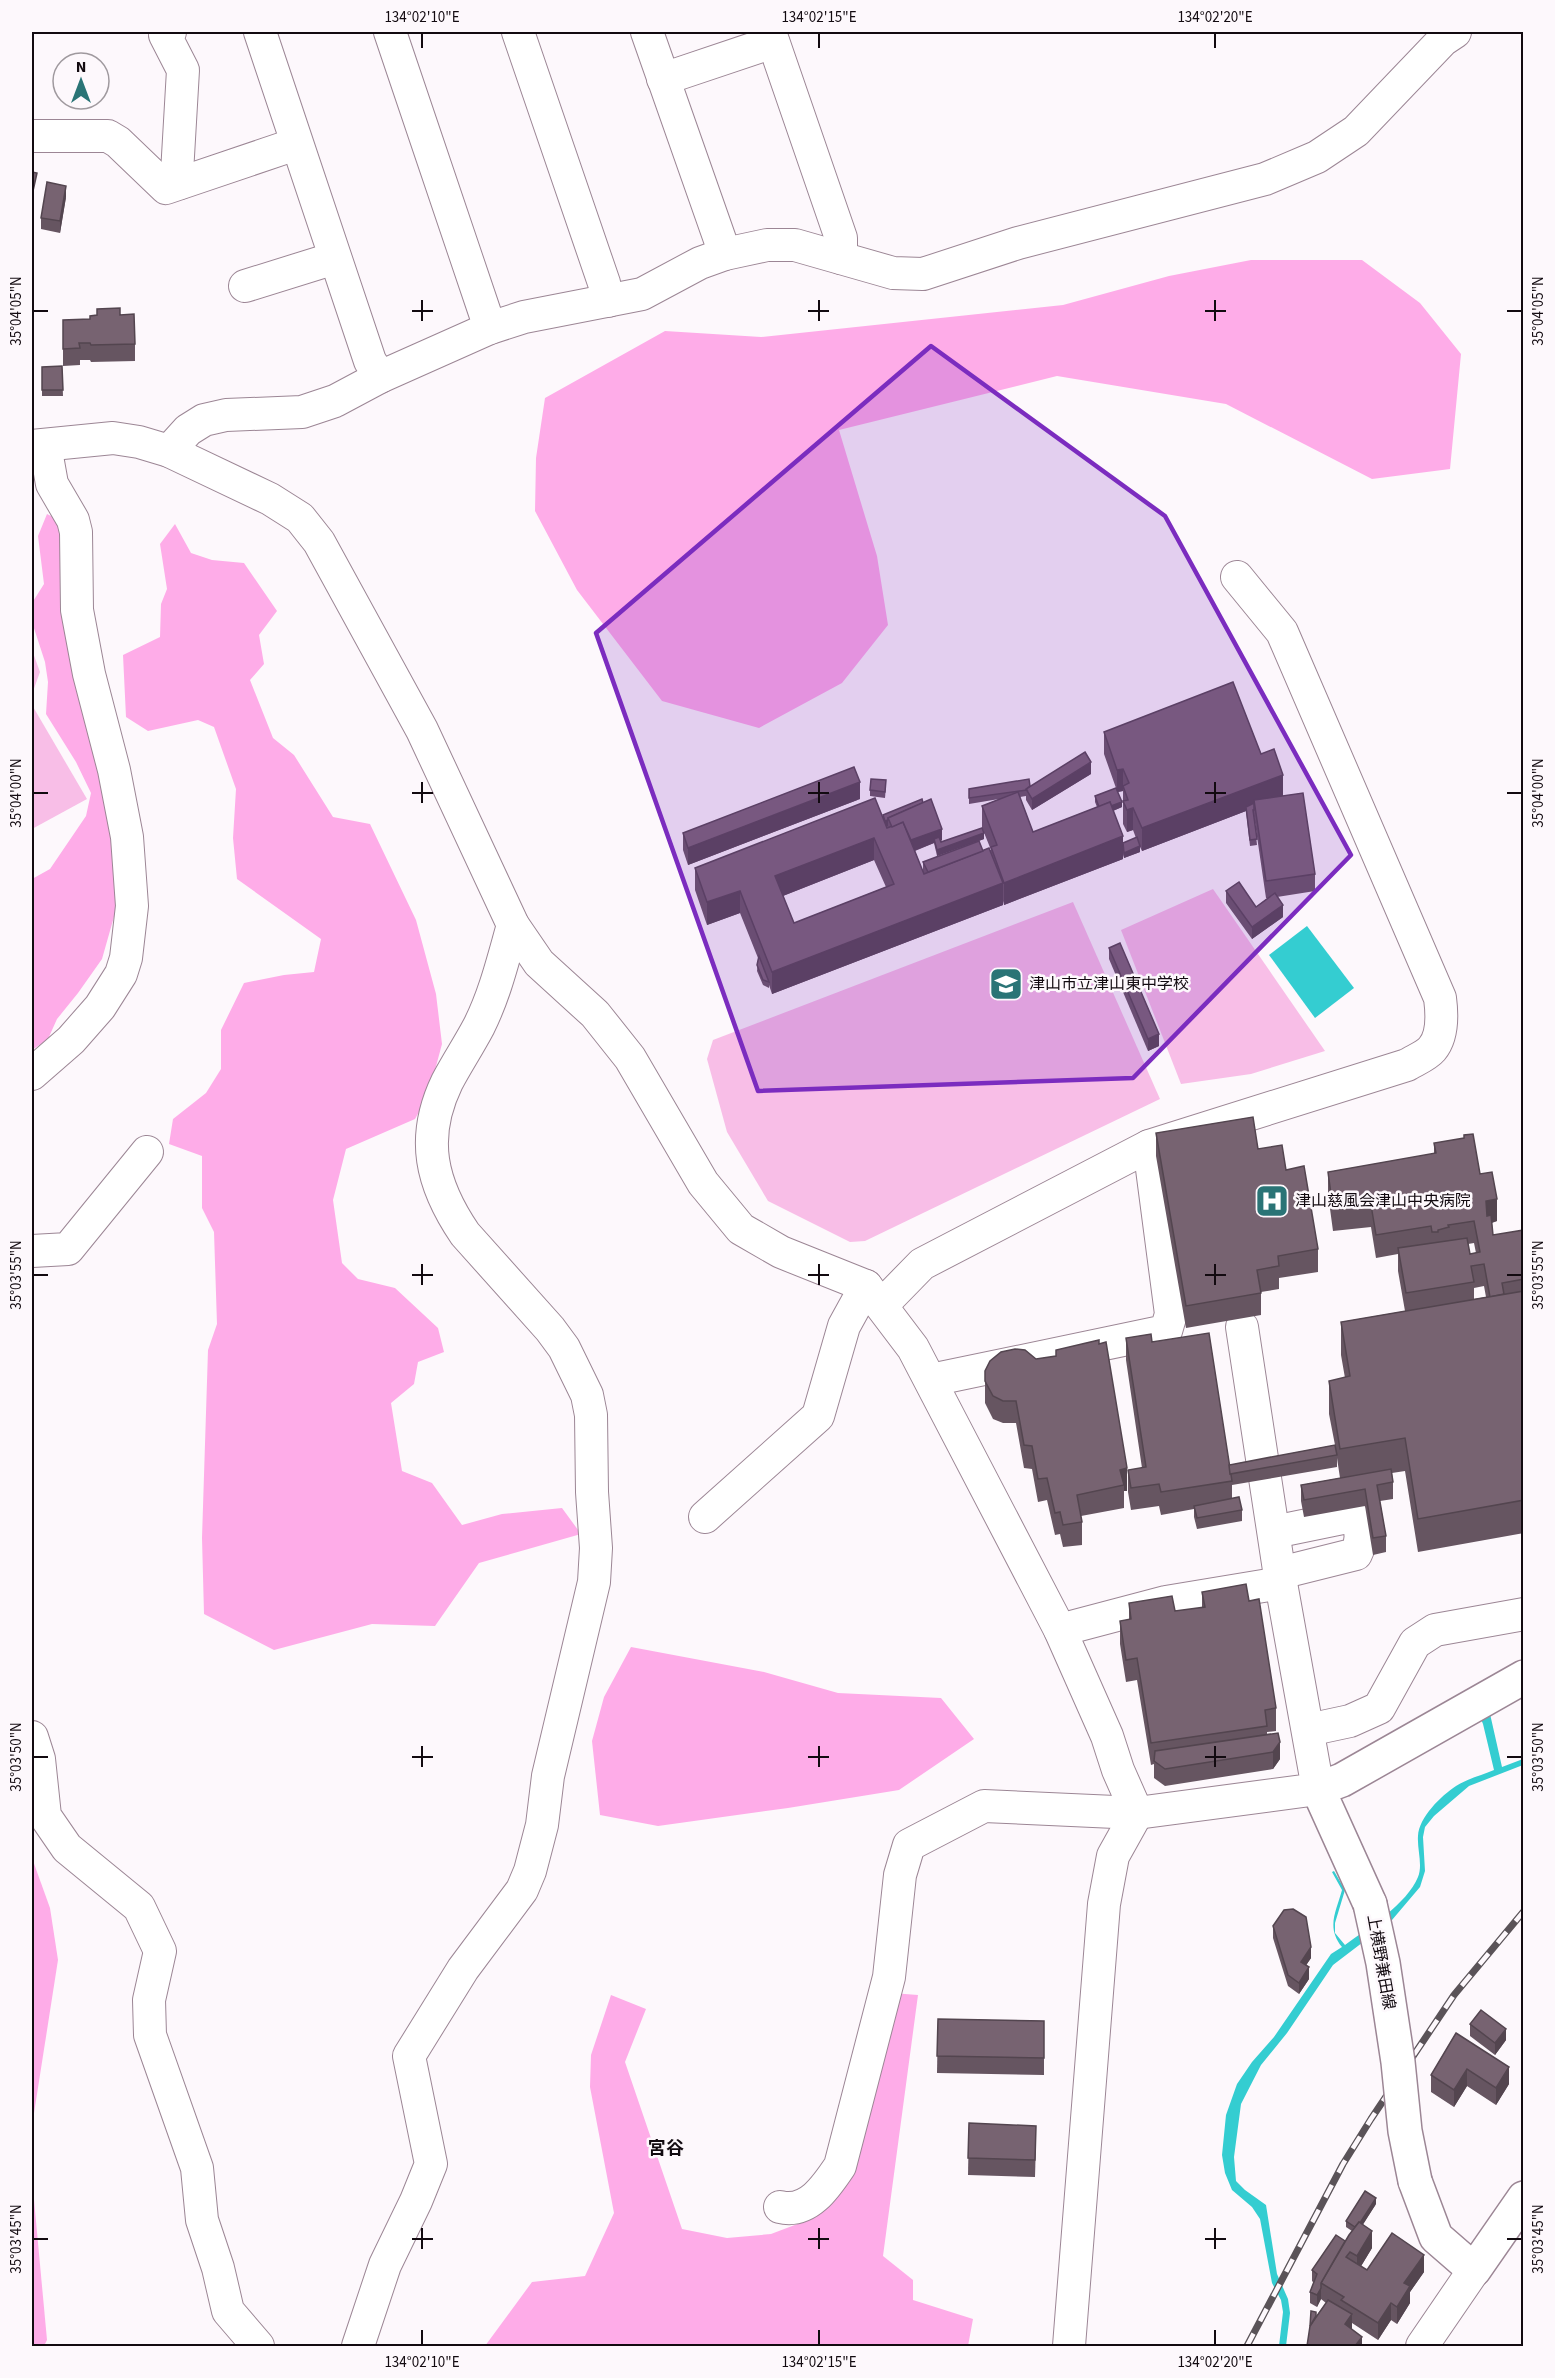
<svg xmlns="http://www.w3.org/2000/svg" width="1555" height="2378" font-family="'Source Sans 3','Noto Sans JP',sans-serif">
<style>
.green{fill:#f8bee7}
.forest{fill:#feace8}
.water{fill:#34cdd1}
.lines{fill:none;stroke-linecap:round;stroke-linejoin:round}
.minor-casing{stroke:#9c8695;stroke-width:34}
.major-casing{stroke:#9c8695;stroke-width:36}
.minor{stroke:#fff;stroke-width:32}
.major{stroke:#fff;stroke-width:33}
.rail-casing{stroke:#5a5358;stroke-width:7}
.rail{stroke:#fdf8fc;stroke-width:4.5;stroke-dasharray:14;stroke-linecap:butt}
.major-bridge-casing{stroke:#9c8695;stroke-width:36;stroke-linecap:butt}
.major-bridge{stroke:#fff;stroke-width:33}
.wall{fill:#665561;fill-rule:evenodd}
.shaded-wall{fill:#53454f}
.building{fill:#776371;stroke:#53454f;stroke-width:1.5;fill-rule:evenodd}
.marked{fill:#7b2cbf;fill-opacity:0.2;stroke:#7b2cbf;stroke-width:4.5;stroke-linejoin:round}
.ticks{fill:none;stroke:#120a10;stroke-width:2}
.labels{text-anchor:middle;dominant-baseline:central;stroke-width:5;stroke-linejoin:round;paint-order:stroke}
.poi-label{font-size:16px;fill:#120a10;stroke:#fdf8fc;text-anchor:start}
.street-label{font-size:16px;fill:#120a10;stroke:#fdf8fc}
.neighbourhood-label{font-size:18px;font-weight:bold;fill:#120a10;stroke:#fdf8fc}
.neatline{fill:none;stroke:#120a10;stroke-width:2}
.ticks-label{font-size:15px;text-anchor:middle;fill:#120a10}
</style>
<rect width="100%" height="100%" fill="#fdf8fc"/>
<!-- green -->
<g class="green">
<polygon points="32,650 40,672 32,694"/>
<polygon points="32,705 87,799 32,829"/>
<polygon points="1213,889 1325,1051 1251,1074 1181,1084 1121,930"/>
<polygon points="1073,902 1160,1099 865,1241 850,1242 768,1201 727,1132 707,1059 713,1040"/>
</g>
<!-- forest -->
<g class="forest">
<polygon points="1251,260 1362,260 1420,303 1461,354 1450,469 1372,479 1226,404 1057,376 839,430 877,556 888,625 842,683 759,728 662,701 577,590 535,511 536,458 545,398 665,331 761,337 1063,305 1169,276"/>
<polygon points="47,514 63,522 121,892 102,959 78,993 57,1019 48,1039 32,1050 32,879 50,869 86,816 91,793 76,762 46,714 48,682 45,662 32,622 32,603 44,584 38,536"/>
<polygon points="175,524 191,553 212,560 244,563 277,611 259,635 264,664 250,680 273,738 294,755 333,817 370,824 416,920 436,994 442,1044 428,1096 415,1119 346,1149 333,1200 342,1263 358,1279 395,1288 438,1328 444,1352 418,1362 414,1384 391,1403 402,1471 432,1483 462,1525 502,1514 562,1508 581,1534 479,1563 435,1626 372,1624 274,1650 204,1614 202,1538 208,1350 217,1324 214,1232 202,1208 202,1156 169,1144 173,1119 206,1093 221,1069 221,1030 244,983 284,975 314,972 321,939 237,879 233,838 236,789 214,727 198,720 148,731 126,717 123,655 160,637 161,604 167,589 160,544"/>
<polygon points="631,1647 764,1672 838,1693 941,1698 974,1739 899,1790 788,1808 658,1826 600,1815 592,1741 604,1697"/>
<polygon points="32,1858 50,1908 58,1960 32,2126"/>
<polygon points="892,1993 918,1995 883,2256 913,2280 913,2300 973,2319 968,2346 485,2346 532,2282 585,2276 614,2213 590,2087 591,2055 611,1995 646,2009 625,2062 682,2229 727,2238 771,2234 808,2220 835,2194"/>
<polygon points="32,2178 47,2340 44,2346 32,2346"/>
</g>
<!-- water -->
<g class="water">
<polygon points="1307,926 1354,988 1315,1018 1269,955"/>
<path d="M1486,1696l16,71 21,-8v6l-54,21 -35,30 -9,11 -2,10 2,34 -5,16 -28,33 -59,45 -46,68 -26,32 -20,39 -7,53 2,24 9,9 21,15 11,69 11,25 2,14 -4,33h-7l4,-34 -2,-12 -9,-17 -12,-64 -8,-12 -20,-17 -7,-17 -3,-18 4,-40 11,-31 15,-22 22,-25 57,-83 11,-7c-16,-20 -6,-35 0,-57l-10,-18 2,-1 11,19 -10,33v10l10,12c23,-17 62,-41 73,-68 5,-12 -1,-28 0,-41 1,-19 23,-40 38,-50 11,-7 26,-11 38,-16l-11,-46 -10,-24z"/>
</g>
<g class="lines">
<!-- minor casing -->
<g class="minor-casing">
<g id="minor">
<polyline points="170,32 165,35 183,70 177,173 180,183"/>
<polyline points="260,32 370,361 380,377"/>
<polyline points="390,32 490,328"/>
<polyline points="518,32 604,283 608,301"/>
<polyline points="647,32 725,254"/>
<polyline points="770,32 841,238 841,258"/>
<polyline points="663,79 773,42"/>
<polyline points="32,136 108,136 118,142 166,188 296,144"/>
<polyline points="245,286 335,258"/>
<polyline points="32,446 113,438 139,442 169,451 270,499 300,518 319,542 422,730 513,925 539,963 595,1014 630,1058 703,1183 741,1229 781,1252 866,1286 913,1348 1060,1630 1107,1736 1118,1770 1137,1813"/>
<polyline points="169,451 188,430 204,420 226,415 302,412 335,401 380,377 490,328 524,317 642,294 700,263 725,254 767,245 795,245 893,273 923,274 1018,243 1265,179 1317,157 1356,131 1443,40 1455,32"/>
<polyline points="32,1074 71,1040 100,1007 121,974 126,958 132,906 127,837 114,770 89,674 77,610 76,532 73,520 52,484 45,445"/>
<polyline points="32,1251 68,1249 147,1152"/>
<path d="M882,1305l40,-41 227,-118 258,-81c8,-5 19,-9 25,-16 11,-13 10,-36 8,-51l-158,-366 -45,-55"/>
<polyline points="931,1380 1166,1331 1171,1314 1149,1146"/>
<polyline points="705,1517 818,1416 844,1326 866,1286"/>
<path d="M1274,1532l78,-16c11,11 10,26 4,38l-76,19"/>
<polyline points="1060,1630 1166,1602 1281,1583"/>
<polyline points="1308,1730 1350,1721 1379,1708 1415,1643 1435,1630 1524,1614"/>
<polyline points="32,1737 39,1759 45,1816 67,1848 139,1907 160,1951 149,2000 150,2035 197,2168 202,2220 218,2268 228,2311 258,2346"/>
<path d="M780,2207c28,7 46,-20 60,-41l49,-189 11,-102 9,-30 75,-39 153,7 181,-24 -37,-206 -39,-256"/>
<path d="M358,2346l27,-81 31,-64 15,-37 -22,-108 54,-87 59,-79 8,-19 12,-46 6,-49 46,-194 2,-34 -4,-56 -1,-77 -4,-20 -23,-47 -14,-19 -85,-95c-34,-50 -45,-96 -18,-152 10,-19 22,-37 32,-56 16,-32 24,-66 34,-101"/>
<polyline points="1069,2346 1104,1904 1113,1856 1137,1813"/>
<polyline points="1422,2346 1474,2270"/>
</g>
</g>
<!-- major casing -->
<g class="major-casing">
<g id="major">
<polyline points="1370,1904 1318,1789 1342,1780 1524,1677"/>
<polyline points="1415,2181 1436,2237 1474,2270 1524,2198"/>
</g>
</g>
<!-- minor -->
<use href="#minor" class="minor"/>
<!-- major -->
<use href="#major" class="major"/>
<!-- rail casing -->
<g class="rail-casing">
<polyline id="rail" points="1247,2346 1343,2164 1371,2119 1454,1995 1524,1911"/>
</g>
<!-- rail -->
<use href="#rail" class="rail"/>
<!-- major-bridge casing -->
<g class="major-bridge-casing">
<polyline id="major-bridge" points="1370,1904 1383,1963 1398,2062 1405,2131 1415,2181"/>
</g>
<!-- major-bridge -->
<use href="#major-bridge" class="major-bridge"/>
</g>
<!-- wall -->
<g class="wall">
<polygon points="66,197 60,233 41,229 41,218"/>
<polygon points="120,315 135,344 135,361 91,362 90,360 80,360 80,365 63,366 63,320 90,319"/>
<polygon points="62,366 63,396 42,396 42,367"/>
<path d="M1104,732l157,22 22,42 32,78v17l-38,6 6,20 -31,22 -26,-36v-12l30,16 12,-9h-2l-12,-82 3,29 -7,1 -4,-35 -104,40 -2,-4v5l-16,6 -1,-3v4l-119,46 -1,-4v4l-231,89 -3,-9v3l-6,-3 -6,-14 1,-13 -18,-45 -33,12 -12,-35v-22l188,-50v-3l59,25 -1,1v1l41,-14v-22l17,-7 -30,5v-15l61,-3 61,-12 -59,36 -6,-10v-4l-6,1 13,35 64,-25 -2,-5v-6l21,-8 -12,-34zM1123,791v33l4,8 6,-2 3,8 -13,5 -10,-32 9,-4 -4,-15zM983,830l8,20 -8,1 -60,11v10l-8,-21 19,-8 3,13 47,-17zM874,860l12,27 -92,36 -11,-27z"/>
<polygon points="886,786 885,798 870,796 870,790"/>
<polygon points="860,799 688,865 683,850 683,833"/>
<polygon points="1109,948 1159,1046 1148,1051 1109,959"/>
<polygon points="1156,1133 1258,1149 1286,1170 1318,1249 1318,1272 1279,1278 1279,1289 1261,1292 1261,1315 1186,1328 1156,1156"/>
<path d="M1434,1143l46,31 17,47 -5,2 1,12 31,-5v303l-106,19 -13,-81 -13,2 1,9v17l-13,2 6,35v16l-13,3 -8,-49 -61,11 -3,-16v-16l39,-7 -3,-20v9l-105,18v14l10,11v11l-45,8 -3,-12v-8l-33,6 -2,-9 -28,4 -3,-18v-22l14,-2 -16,-108v-22l26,4 77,123 106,-20 -6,-31v-33l16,-3 -4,-23v-33l64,-11 -7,-40v-17l-22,4 -5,-31 -38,4 -5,-37v-22l106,-18zM1474,1243l2,10 -6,1 -2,-10zM1484,1286l2,11 -12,2v-11z"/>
<polygon points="1099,1344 1127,1491 1124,1491 1124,1508 1081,1516 1082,1522 1082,1545 1063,1547 1060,1534 1055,1535 1047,1500 1038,1502 1032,1469 1024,1468 1016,1423 1003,1423 993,1419 985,1403 985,1371 1036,1359 1056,1356"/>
<polygon points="1202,1592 1249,1601 1276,1708 1276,1731 1267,1732 1267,1734 1280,1759 1273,1769 1165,1786 1154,1778 1154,1764 1151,1765 1137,1680 1126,1682 1120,1644 1120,1621 1129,1620 1129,1603 1175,1611 1202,1608"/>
<polygon points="1273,1926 1311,1958 1306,1965 1309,1979 1299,1994 1288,1986 1273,1938"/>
<polygon points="938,2019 1044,2021 1044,2075 937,2073"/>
<polygon points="1470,2024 1506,2040 1495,2055 1470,2036"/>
<polygon points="1456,2033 1509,2084 1496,2105 1467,2086 1454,2107 1431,2092 1431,2075"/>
<polygon points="969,2123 1036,2142 1035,2177 968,2175"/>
<polygon points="1376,2204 1363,2224 1372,2248 1361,2266 1367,2270 1424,2272 1410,2292 1410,2303 1397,2324 1391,2320 1378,2340 1352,2323 1352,2330 1362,2346 1316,2316 1326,2303 1321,2299 1317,2307 1310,2303 1310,2292 1314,2283 1312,2281 1312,2270 1345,2241 1352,2231 1346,2227 1346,2221"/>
</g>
<!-- shaded-wall -->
<g class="shaded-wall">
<polygon points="66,186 66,197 60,233 60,221"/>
<polygon points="1091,762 1091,774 1032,810 1032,799"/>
<polygon points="1123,769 1123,791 1117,792 1117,770"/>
<polygon points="1283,775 1283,797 1254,800 1254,808 1246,807 1246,811 1142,851 1142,828"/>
<polygon points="860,782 860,799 688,865 688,848"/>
<polygon points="1122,802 1122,807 1110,812 1110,807"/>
<polygon points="1133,808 1133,830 1127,832 1127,810"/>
<polygon points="888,820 888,826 885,827 885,821"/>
<polygon points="942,829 942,840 935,843 934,839 934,843 911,852 911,840"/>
<polygon points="984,833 984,839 937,856 937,850"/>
<polygon points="1123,836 1123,859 1004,905 1004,883"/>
<polygon points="874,838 874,860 775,899 775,876"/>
<polygon points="1140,846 1140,852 1124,858 1124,853"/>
<polygon points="1003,883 1003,905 772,994 772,972"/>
<polygon points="740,891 740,913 707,925 707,902"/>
<polygon points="1283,905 1283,917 1252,939 1252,927"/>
<polygon points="1159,1034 1159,1046 1148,1051 1148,1039"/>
<polygon points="1497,1199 1497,1221 1486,1224 1486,1201"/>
<polygon points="1127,1468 1127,1491 1124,1491 1124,1485 1120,1470"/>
<polygon points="1280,1742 1280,1759 1273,1769 1273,1752"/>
<polygon points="1311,1947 1311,1958 1301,1973 1301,1962"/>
<polygon points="1309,1967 1309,1979 1299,1994 1299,1983"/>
<polygon points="1506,2029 1506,2040 1495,2055 1495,2043"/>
<polygon points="1509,2067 1509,2084 1496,2105 1496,2088"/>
<polygon points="1467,2069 1467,2086 1454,2107 1454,2090"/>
<polygon points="1376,2198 1376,2204 1357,2234 1357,2228"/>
<polygon points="1372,2231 1372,2248 1357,2273 1357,2256"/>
<polygon points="1424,2255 1424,2272 1410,2292 1410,2303 1397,2324 1397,2307 1404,2283"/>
<polygon points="1321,2288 1321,2299 1317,2307 1317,2295"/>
<polygon points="1391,2303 1391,2320 1378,2340 1378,2323"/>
<polygon points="1352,2314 1352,2331 1345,2324"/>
<polygon points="1362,2337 1362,2346 1355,2346"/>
</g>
<!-- building -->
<g class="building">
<polygon points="32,172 37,173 33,191 32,191"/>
<polygon points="47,182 66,186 60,221 41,218"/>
<polygon points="120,308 120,315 134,314 135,344 91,345 90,343 79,343 80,348 63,349 63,320 90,319 90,316 97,315 97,309"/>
<polygon points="62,366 63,390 42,390 42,367"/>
<polygon points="1233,682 1261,754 1274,749 1283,775 1142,828 1133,808 1127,810 1123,801 1128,800 1123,786 1129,783 1123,769 1117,770 1104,732"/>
<polygon points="1085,752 1091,762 1032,799 1026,789"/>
<polygon points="854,767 860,782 688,848 683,833"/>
<polygon points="871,779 886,780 885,792 870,790"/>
<polygon points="1029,779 1030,786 1026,789 1027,790 969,798 969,789"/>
<polygon points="1116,788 1122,802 1111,806 1110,802 1099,807 1095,796"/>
<polygon points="1018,792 1033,832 1110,802 1123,836 1004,883 991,847 997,845 982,806"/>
<polygon points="1303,793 1315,874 1266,881 1254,800"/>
<path d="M875,798l12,30 16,-6 21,52 65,-26 14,35 -231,89 -32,-81 -33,11 -12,-34zM874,838l20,46 -100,39 -19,-47z"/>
<polygon points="922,799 923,803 888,818 888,820 885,821 883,815"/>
<polygon points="931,799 942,829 911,840 903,822 892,827 888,818"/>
<polygon points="1254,803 1254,810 1253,810 1257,839 1250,840 1246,807"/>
<polygon points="982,828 984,833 937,850 934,839 939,837 941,842"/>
<polygon points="1137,837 1140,846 1124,853 1123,843"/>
<polygon points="979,841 983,851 928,872 923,862"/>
<polygon points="1239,882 1256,907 1275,893 1283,905 1252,927 1226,891"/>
<polygon points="1120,943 1159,1034 1148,1039 1109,948"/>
<polygon points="759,956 769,982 763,980 757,965"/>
<polygon points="1253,1117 1258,1149 1282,1145 1286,1170 1304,1166 1318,1249 1278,1256 1279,1266 1257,1270 1261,1293 1186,1306 1156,1133"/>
<polygon points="1473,1134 1480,1174 1492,1172 1497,1199 1486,1201 1487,1216 1491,1215 1493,1235 1524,1230 1524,1279 1502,1283 1504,1294 1490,1297 1484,1264 1471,1266 1474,1282 1406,1293 1398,1248 1467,1238 1470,1254 1480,1252 1474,1221 1448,1225 1449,1227 1438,1230 1438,1232 1432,1232 1431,1226 1376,1235 1371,1205 1333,1209 1328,1172 1436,1153 1434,1143 1464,1138 1464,1135"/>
<polygon points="1524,1291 1524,1500 1418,1519 1405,1438 1340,1449 1329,1381 1350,1376 1341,1322"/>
<polygon points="1209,1333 1232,1481 1161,1492 1159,1484 1131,1488 1128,1470 1146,1467 1126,1338 1151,1334 1152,1342"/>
<polygon points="1099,1340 1099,1344 1106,1342 1127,1468 1120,1470 1124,1485 1077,1495 1082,1522 1063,1525 1060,1512 1055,1513 1047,1478 1038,1479 1032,1446 1024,1445 1016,1401 1003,1401 993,1396 985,1381 985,1371 990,1361 1001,1352 1015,1349 1025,1350 1036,1359 1056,1356 1056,1350"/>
<polygon points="1335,1445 1337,1455 1230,1474 1229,1465"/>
<polygon points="1391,1469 1393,1482 1377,1485 1386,1536 1373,1538 1365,1489 1304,1500 1301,1485"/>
<polygon points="1239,1497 1242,1510 1197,1518 1194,1506"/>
<polygon points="1246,1584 1249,1601 1259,1599 1276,1708 1265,1710 1267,1726 1151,1743 1137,1658 1126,1660 1120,1621 1131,1619 1129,1603 1172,1596 1175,1611 1205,1607 1202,1592"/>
<polygon points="1278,1733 1280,1742 1273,1752 1165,1769 1154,1761 1155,1751"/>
<polygon points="1293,1909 1306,1917 1311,1947 1301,1962 1309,1967 1299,1983 1288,1975 1273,1926 1284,1910"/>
<polygon points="1481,2010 1506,2029 1495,2043 1470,2024"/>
<polygon points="938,2019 1044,2021 1044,2058 937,2056"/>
<polygon points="1456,2033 1509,2067 1496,2088 1467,2069 1454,2090 1431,2075"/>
<polygon points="969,2123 1036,2126 1035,2160 968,2158"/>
<polygon points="1365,2191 1376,2198 1360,2223 1359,2222 1355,2227 1346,2221"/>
<polygon points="1359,2222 1372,2231 1357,2256 1350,2252 1346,2257 1367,2270 1392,2233 1424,2255 1404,2283 1410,2286 1397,2307 1391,2303 1378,2323 1341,2300 1344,2297 1321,2283 1349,2235"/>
<polygon points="1336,2235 1345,2241 1321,2283 1321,2288 1317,2295 1310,2292 1317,2274 1312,2270"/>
<polygon points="1328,2300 1352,2314 1345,2324 1362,2337 1355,2346 1307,2346 1310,2326"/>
<polygon points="1311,2311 1316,2312 1316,2316 1310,2326"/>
</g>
<!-- marked area -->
<path class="marked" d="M931,346l234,170 186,339 -218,223 -375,13 -162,-458z"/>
<!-- ticks -->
<path class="ticks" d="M422,33v15M819,33v15M1215,33v15M422,300v21M819,300v21M1215,300v21M33,311h15M412,311h21M808,311h21M1205,311h21M1507,311h15M422,782v21M819,782v21M1215,782v21M33,793h15M412,793h21M808,793h21M1205,793h21M1507,793h15M422,1264v21M819,1264v21M1215,1264v21M33,1275h15M412,1275h21M808,1275h21M1205,1275h21M1507,1275h15M422,1746v21M819,1746v21M1215,1746v21M33,1757h15M412,1757h21M808,1757h21M1205,1757h21M1507,1757h15M422,2228v21M819,2228v21M1215,2228v21M33,2239h15M412,2239h21M808,2239h21M1205,2239h21M1507,2239h15M422,2330v15M819,2330v15M1215,2330v15"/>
<!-- icons -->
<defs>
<g id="school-square" transform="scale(1.725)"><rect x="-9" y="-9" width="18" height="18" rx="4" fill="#2a7476" stroke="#fdf8fc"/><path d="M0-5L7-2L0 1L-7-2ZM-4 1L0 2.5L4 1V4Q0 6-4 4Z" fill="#fff"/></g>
<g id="hospital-square" transform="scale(1.725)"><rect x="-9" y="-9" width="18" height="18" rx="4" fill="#2a7476" stroke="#fdf8fc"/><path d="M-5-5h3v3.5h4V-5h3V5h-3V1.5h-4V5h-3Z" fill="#fff"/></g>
</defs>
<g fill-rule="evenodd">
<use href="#school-square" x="1006" y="984"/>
<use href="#hospital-square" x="1272" y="1201"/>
</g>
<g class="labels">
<!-- poi labels -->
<g class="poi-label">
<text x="1029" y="984">津山市立津山東中学校</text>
<text x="1295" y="1201">津山慈風会津山中央病院</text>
</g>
<!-- street labels -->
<g class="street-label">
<text transform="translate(1381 1962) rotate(80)">上横野兼田線</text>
</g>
<!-- neighbourhood labels -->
<g class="neighbourhood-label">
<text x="666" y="2148">宮谷</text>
</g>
</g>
<!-- border -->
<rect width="1555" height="2378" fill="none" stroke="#fdf8fc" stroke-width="66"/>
<!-- north arrow -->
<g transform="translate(81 81)"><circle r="28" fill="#fdf8fc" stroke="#9f999e" stroke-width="1.5"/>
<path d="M0-4.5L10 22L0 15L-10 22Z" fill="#2a7476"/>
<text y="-9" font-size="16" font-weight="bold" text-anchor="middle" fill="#120a10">N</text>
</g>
<rect x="33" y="33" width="1489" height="2312" class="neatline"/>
<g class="ticks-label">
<text x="422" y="22">134°02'10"E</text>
<text x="819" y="22">134°02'15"E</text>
<text x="1215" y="22">134°02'20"E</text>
<text transform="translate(16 311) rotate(-90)" y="5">35°04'05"N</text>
<text transform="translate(1538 311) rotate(-90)" y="5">35°04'05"N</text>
<text transform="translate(16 793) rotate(-90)" y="5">35°04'00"N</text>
<text transform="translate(1538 793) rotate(-90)" y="5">35°04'00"N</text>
<text transform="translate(16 1275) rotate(-90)" y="5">35°03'55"N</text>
<text transform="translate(1538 1275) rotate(-90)" y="5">35°03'55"N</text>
<text transform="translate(16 1757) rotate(-90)" y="5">35°03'50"N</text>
<text transform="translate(1538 1757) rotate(-90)" y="5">35°03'50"N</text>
<text transform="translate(16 2239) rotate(-90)" y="5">35°03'45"N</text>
<text transform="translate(1538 2239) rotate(-90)" y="5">35°03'45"N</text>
<text x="422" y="2367">134°02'10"E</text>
<text x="819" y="2367">134°02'15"E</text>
<text x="1215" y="2367">134°02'20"E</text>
</g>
</svg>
